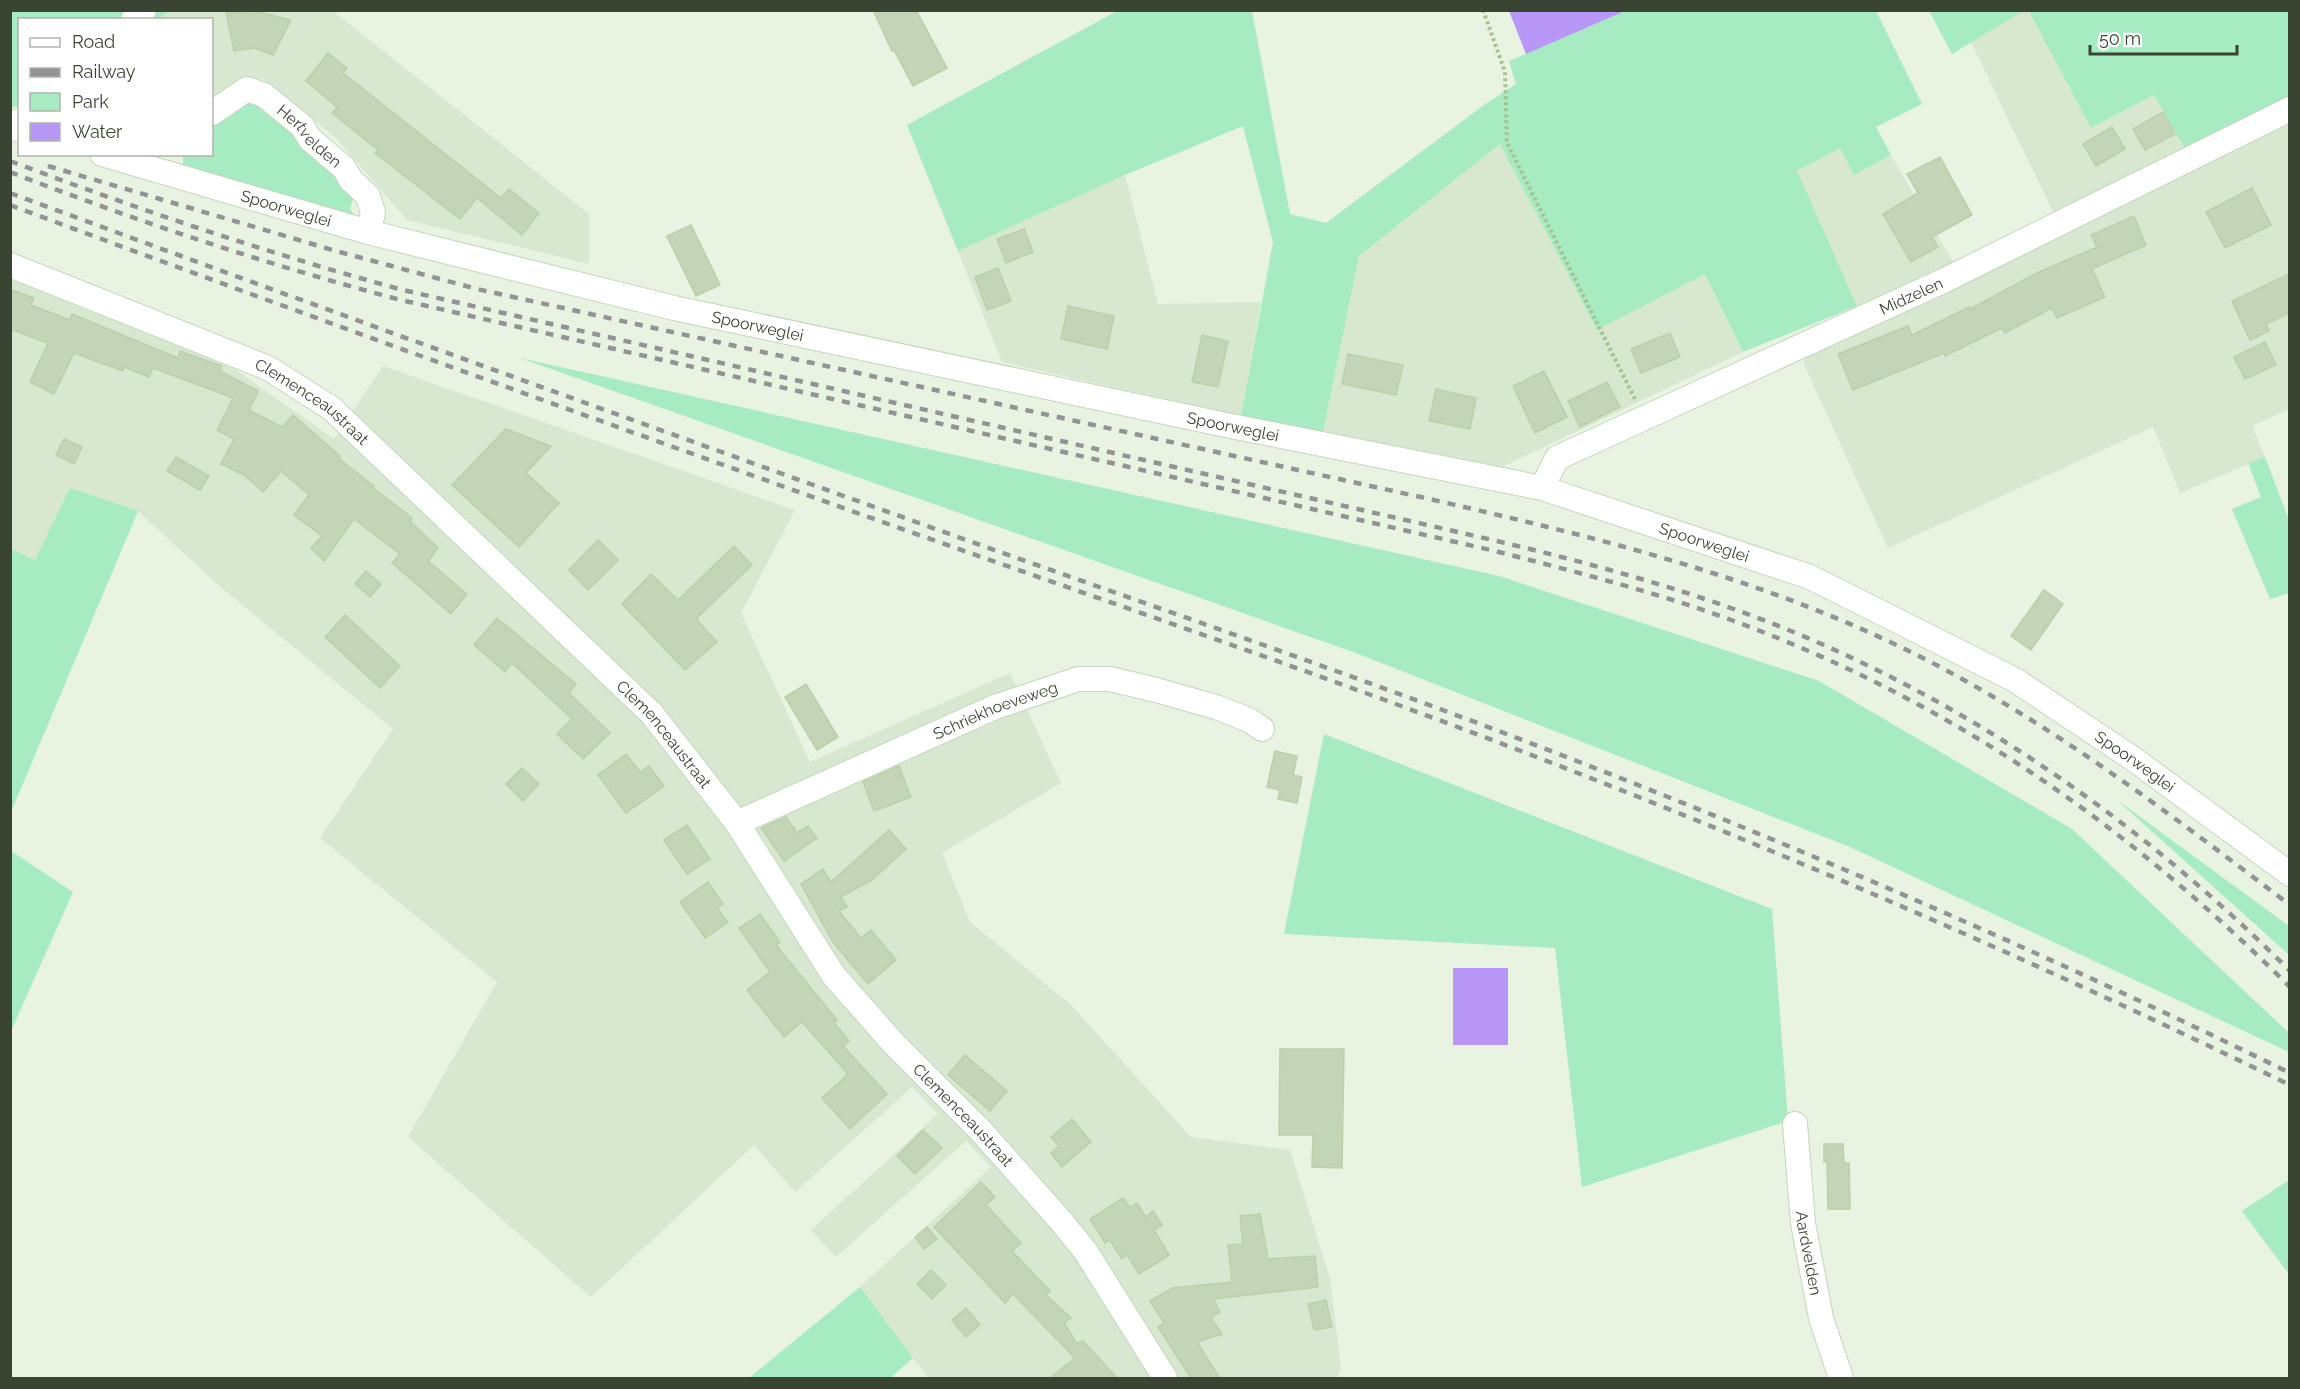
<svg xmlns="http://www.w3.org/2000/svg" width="2300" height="1389" font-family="Raleway,sans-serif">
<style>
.residential{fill:#d8e7cf}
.green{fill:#a6ebc1}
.water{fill:#b997f6}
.building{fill:#c4d4b6;stroke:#bad0a9;stroke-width:1.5}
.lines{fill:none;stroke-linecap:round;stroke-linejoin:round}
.minor-casing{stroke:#c5d6bb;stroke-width:26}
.path{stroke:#a6c194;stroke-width:4;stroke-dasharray:3 3;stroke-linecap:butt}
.minor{stroke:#fff;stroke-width:24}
.rail{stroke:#939393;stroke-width:4.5;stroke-dasharray:8 8;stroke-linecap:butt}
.labels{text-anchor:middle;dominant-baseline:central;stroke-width:5;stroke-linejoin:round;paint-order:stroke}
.street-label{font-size:16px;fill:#3a4432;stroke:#fff}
</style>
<rect width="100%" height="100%" fill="#e8f3e1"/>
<!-- residential -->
<g class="residential">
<polygon points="170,10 333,11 589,214 589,264 407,220 337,139 263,79 242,77 212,101 212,20 158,20"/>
<polygon points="2023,11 2029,11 2091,128 2155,95 2289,111 2289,409 2252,426 2265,457 2180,493 2153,427 1888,548 1803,362 1857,306 1796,171 1840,148 1854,174 1891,155 1956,267 2055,216 1971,42"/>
<polygon points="1500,144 1597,330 1705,274 1743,352 1502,467 1323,432 1359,256"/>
<polygon points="1125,175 1158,304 1261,302 1241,416 1002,362 958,251"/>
<polygon points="11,279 178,342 236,370 334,439 383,366 795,510 741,613 810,762 1010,673 1061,783 942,853 970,922 1071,1005 1191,1137 1290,1150 1330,1279 1341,1368 1338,1378 928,1378 860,1287 991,1167 966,1141 836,1257 811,1230 938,1114 912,1087 795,1192 754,1145 591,1297 408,1137 497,982 320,838 393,729 217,584 138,511 35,560 11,549"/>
</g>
<!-- green -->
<g class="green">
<polygon points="1119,10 1252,11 1290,214 1326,223 1484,105 1516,84 1509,61 1625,11 1876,11 1922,104 1876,127 1891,155 1854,175 1840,148 1797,171 1857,306 1743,352 1705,274 1597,330 1500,144 1359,256 1323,432 1241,416 1273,242 1243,126 1125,175 958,251 907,125"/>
<polygon points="10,11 170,11 158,19 20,20 19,106 11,107"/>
<polygon points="1929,11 2023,11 1952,54"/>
<polygon points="2029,11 2289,11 2289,97 2186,150 2154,95 2091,128"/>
<polygon points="255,100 339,174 354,195 350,209 358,220 183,167 183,155 212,154 212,123 241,102"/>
<polygon points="520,358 1499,576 1819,681 2072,829 2289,1033 2289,1052 1850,847 1356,653"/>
<polygon points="2265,457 2289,520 2289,593 2270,599 2232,509 2261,497 2248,463"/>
<polygon points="70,488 138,511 11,812 11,549 35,560"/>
<polygon points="1324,734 1772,909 1788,1121 1582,1187 1555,948 1284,934"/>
<polygon points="2117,800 2289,926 2289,955"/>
<polygon points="11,851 73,892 11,1031"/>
<polygon points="2289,1180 2289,1274 2242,1211"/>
<polygon points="860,1287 913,1358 890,1378 749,1378"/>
</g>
<!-- water -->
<g class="water">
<polygon points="1509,11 1625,11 1526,54"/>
<rect x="1453" y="968" width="55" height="77"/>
</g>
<!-- building -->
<g class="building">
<polygon points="873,10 916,10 947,68 913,86 894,50 892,51"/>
<polygon points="255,11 291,20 273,55 254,48 234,51 226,12"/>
<polygon points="328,53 347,68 343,73 501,198 509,189 539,213 522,235 477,198 460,219 375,153 378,150 332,113 337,107 306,81"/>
<polygon points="2163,112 2175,134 2145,150 2133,129"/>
<polygon points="2112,127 2125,149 2096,166 2083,144"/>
<polygon points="1940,157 1972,215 1932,237 1938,247 1911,262 1883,214 1918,193 1907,174"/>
<polygon points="2252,188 2271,225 2225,248 2206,212"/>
<polygon points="2134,216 2146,245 2092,269 2105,297 2057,318 2052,308 2005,333 2002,328 1945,356 1944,353 1853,390 1838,354 1908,326 1912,335 1969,307 1970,309 2037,273 2097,247 2091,235"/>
<polygon points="691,225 720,285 696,296 667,236"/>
<polygon points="1024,229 1033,252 1006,263 997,239"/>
<polygon points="998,268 1011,301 987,310 975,277"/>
<polygon points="2289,274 2289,313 2266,324 2269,331 2250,340 2232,301"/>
<polygon points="10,289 34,298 31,305 70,320 72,314 178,358 180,351 222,366 220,371 258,391 249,410 282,427 293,415 340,456 338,458 374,486 373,488 412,518 410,521 438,548 428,561 467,594 451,614 392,563 400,554 354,519 324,561 311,548 322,536 294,515 309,495 281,471 263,492 244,475 221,464 234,439 217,430 233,398 153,368 149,377 124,367 123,371 74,353 54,394 30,382 48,343 10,329"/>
<polygon points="1068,306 1114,316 1107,349 1061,339"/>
<polygon points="1670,333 1680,357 1641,373 1631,349"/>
<polygon points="1202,335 1228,341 1218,387 1192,382"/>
<polygon points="2265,342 2276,365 2245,379 2234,357"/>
<polygon points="1348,354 1403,365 1396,395 1342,384"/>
<polygon points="1544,371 1567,417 1535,433 1513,386"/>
<polygon points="1607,382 1620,407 1580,427 1568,401"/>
<polygon points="1436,389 1476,398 1470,429 1429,421"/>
<polygon points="506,429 551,446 526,473 559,503 519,547 452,485"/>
<polygon points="64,439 82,447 74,464 56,455"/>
<polygon points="176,457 209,476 200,490 167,471"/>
<polygon points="598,540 618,560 588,590 569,570"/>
<polygon points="734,546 752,565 696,619 717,642 685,670 622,604 651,574 678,600"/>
<polygon points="366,571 381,584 370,597 355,584"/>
<polygon points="2044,590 2063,604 2031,650 2011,636"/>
<polygon points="345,615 400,666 380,688 325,637"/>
<polygon points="497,618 576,684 569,693 610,733 583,759 557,734 572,719 512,663 505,672 474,645"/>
<polygon points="806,684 838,737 817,750 785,697"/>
<polygon points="1275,751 1297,756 1293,775 1302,777 1297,803 1278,799 1280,790 1267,787"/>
<polygon points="626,754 640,772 649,766 664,786 626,813 598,775"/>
<polygon points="899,766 911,797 874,811 863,782"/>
<polygon points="522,768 539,784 523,801 506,784"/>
<polygon points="786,817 797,833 808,826 817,838 784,861 761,828"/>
<polygon points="687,825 710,859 687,874 664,840"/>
<polygon points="889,830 906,849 872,880 841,897 847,907 839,911 861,938 871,930 896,960 868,984 833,942 801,884 823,869 831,882"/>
<polygon points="708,882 723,904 717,908 728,922 705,938 680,902"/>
<polygon points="760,914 780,942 776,945 837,1020 834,1023 849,1041 843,1046 887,1094 850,1129 822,1098 848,1074 802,1022 784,1037 747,990 770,972 739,928"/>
<polygon points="1280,1049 1344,1049 1342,1168 1312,1167 1313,1135 1279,1135"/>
<polygon points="965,1055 1007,1091 990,1111 948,1075"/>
<polygon points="1072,1119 1091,1142 1062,1167 1051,1153 1059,1146 1051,1137"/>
<polygon points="923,1130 942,1148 915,1174 897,1156"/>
<polygon points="1824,1144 1843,1144 1844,1163 1849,1163 1850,1209 1828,1209 1827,1161 1824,1162"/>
<polygon points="981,1182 995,1197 986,1205 1021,1243 1012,1251 1050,1291 1046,1295 1071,1318 1064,1323 1077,1344 1083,1341 1117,1378 1050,1378 1075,1358 1013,1294 1005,1303 934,1227"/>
<polygon points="1123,1198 1130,1208 1137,1203 1146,1217 1153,1211 1162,1225 1154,1230 1169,1255 1139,1274 1127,1255 1122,1259 1110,1240 1105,1243 1090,1219"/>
<polygon points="1260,1214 1268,1259 1315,1256 1318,1287 1213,1299 1220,1312 1211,1318 1222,1334 1197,1342 1220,1378 1191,1378 1158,1327 1164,1323 1150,1301 1172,1288 1232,1282 1228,1245 1243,1244 1240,1216"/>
<polygon points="927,1227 937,1239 924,1249 915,1237"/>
<polygon points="931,1270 946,1285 932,1299 917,1284"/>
<polygon points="1326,1300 1332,1327 1314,1330 1308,1304"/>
<polygon points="966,1308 980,1325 966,1337 952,1320"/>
</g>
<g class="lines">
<!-- minor casing -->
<g class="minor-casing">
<g id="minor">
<polyline points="133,20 144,10"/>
<path id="s1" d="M212,113l35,-24 17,6 38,31 8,13 34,29 7,12 17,16 5,17 -5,19"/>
<polyline points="17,129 20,120"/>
<path id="s2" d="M102,154l266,78 306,76 552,117 316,63 268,89 205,103 117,78 158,116"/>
<path id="s3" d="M10,265l258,103 63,40 321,306 85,109 97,153 61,69 86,86 80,90 25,31 79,126"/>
<path id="s4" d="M1542,488l15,-30 386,-177 347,-172"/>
<path id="s5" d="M737,823l258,-116 83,-28h32l46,11 60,17 33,13 13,9"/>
<path id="s6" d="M1795,1124l8,99 18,95 20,60"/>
</g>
</g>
<!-- path -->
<polyline class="path" points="1483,10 1505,72 1507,143 1636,401"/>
<!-- minor -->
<use href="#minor" class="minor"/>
<!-- rail -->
<g class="rail">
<path d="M10,161c130,49 260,93 393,129l1094,251c100,24 199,51 294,90 189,78 355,196 499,340"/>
<path d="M48,166l288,85 141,38 948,209c170,39 333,78 490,156 135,68 255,160 375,251"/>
<path d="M10,172c129,50 258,93 391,128l1094,251c81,21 161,41 239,70 218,81 392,203 556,366"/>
<path d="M10,193c319,118 639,233 959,348 200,71 402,140 600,217 245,95 485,199 721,315"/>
<path d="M10,205c292,109 585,214 878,319 228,81 457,158 682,246 244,95 484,200 720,315"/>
</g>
</g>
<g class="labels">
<!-- street labels -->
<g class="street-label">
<text stroke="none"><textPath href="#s1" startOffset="122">Hertvelden</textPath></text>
<text stroke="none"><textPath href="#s2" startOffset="192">Spoorweglei</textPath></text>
<text stroke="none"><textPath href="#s4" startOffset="423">Midzelen</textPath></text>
<text stroke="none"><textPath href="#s2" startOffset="678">Spoorweglei</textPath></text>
<text stroke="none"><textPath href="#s3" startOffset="333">Clemenceaustraat</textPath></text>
<text stroke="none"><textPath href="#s2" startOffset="1164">Spoorweglei</textPath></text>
<text stroke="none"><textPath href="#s2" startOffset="1650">Spoorweglei</textPath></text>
<text stroke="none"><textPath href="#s5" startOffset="282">Schriekhoeveweg</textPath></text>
<text stroke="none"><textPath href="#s3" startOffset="819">Clemenceaustraat</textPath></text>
<text stroke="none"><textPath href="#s2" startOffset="2136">Spoorweglei</textPath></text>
<text stroke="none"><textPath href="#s3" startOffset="1305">Clemenceaustraat</textPath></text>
<text stroke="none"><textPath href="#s6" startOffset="130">Aardvelden</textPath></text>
</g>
</g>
<!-- border -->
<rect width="2300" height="1389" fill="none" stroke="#3a4432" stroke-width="24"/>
<!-- legend -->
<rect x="18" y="18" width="195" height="138" fill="#ffffff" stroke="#b0b4ad" stroke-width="1.5"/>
<rect x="30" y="38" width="30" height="9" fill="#ffffff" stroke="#b0b4ad" stroke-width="1.5"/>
<text x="72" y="48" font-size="18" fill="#3a4432">Road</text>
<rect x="30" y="68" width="30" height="9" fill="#939393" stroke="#b0b4ad" stroke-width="1.5"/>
<text x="72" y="78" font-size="18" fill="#3a4432">Railway</text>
<rect x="30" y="93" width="30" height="18" fill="#a6ebc1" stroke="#b0b4ad" stroke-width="1.5"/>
<text x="72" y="108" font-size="18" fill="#3a4432">Park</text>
<rect x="30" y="123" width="30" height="18" fill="#b997f6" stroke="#b0b4ad" stroke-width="1.5"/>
<text x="72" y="138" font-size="18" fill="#3a4432">Water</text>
<!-- scale -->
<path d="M2090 45v9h147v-9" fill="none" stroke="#3a4432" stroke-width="3"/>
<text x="2099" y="45" font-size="18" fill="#3a4432" stroke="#ffffff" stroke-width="4.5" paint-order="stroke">50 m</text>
</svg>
